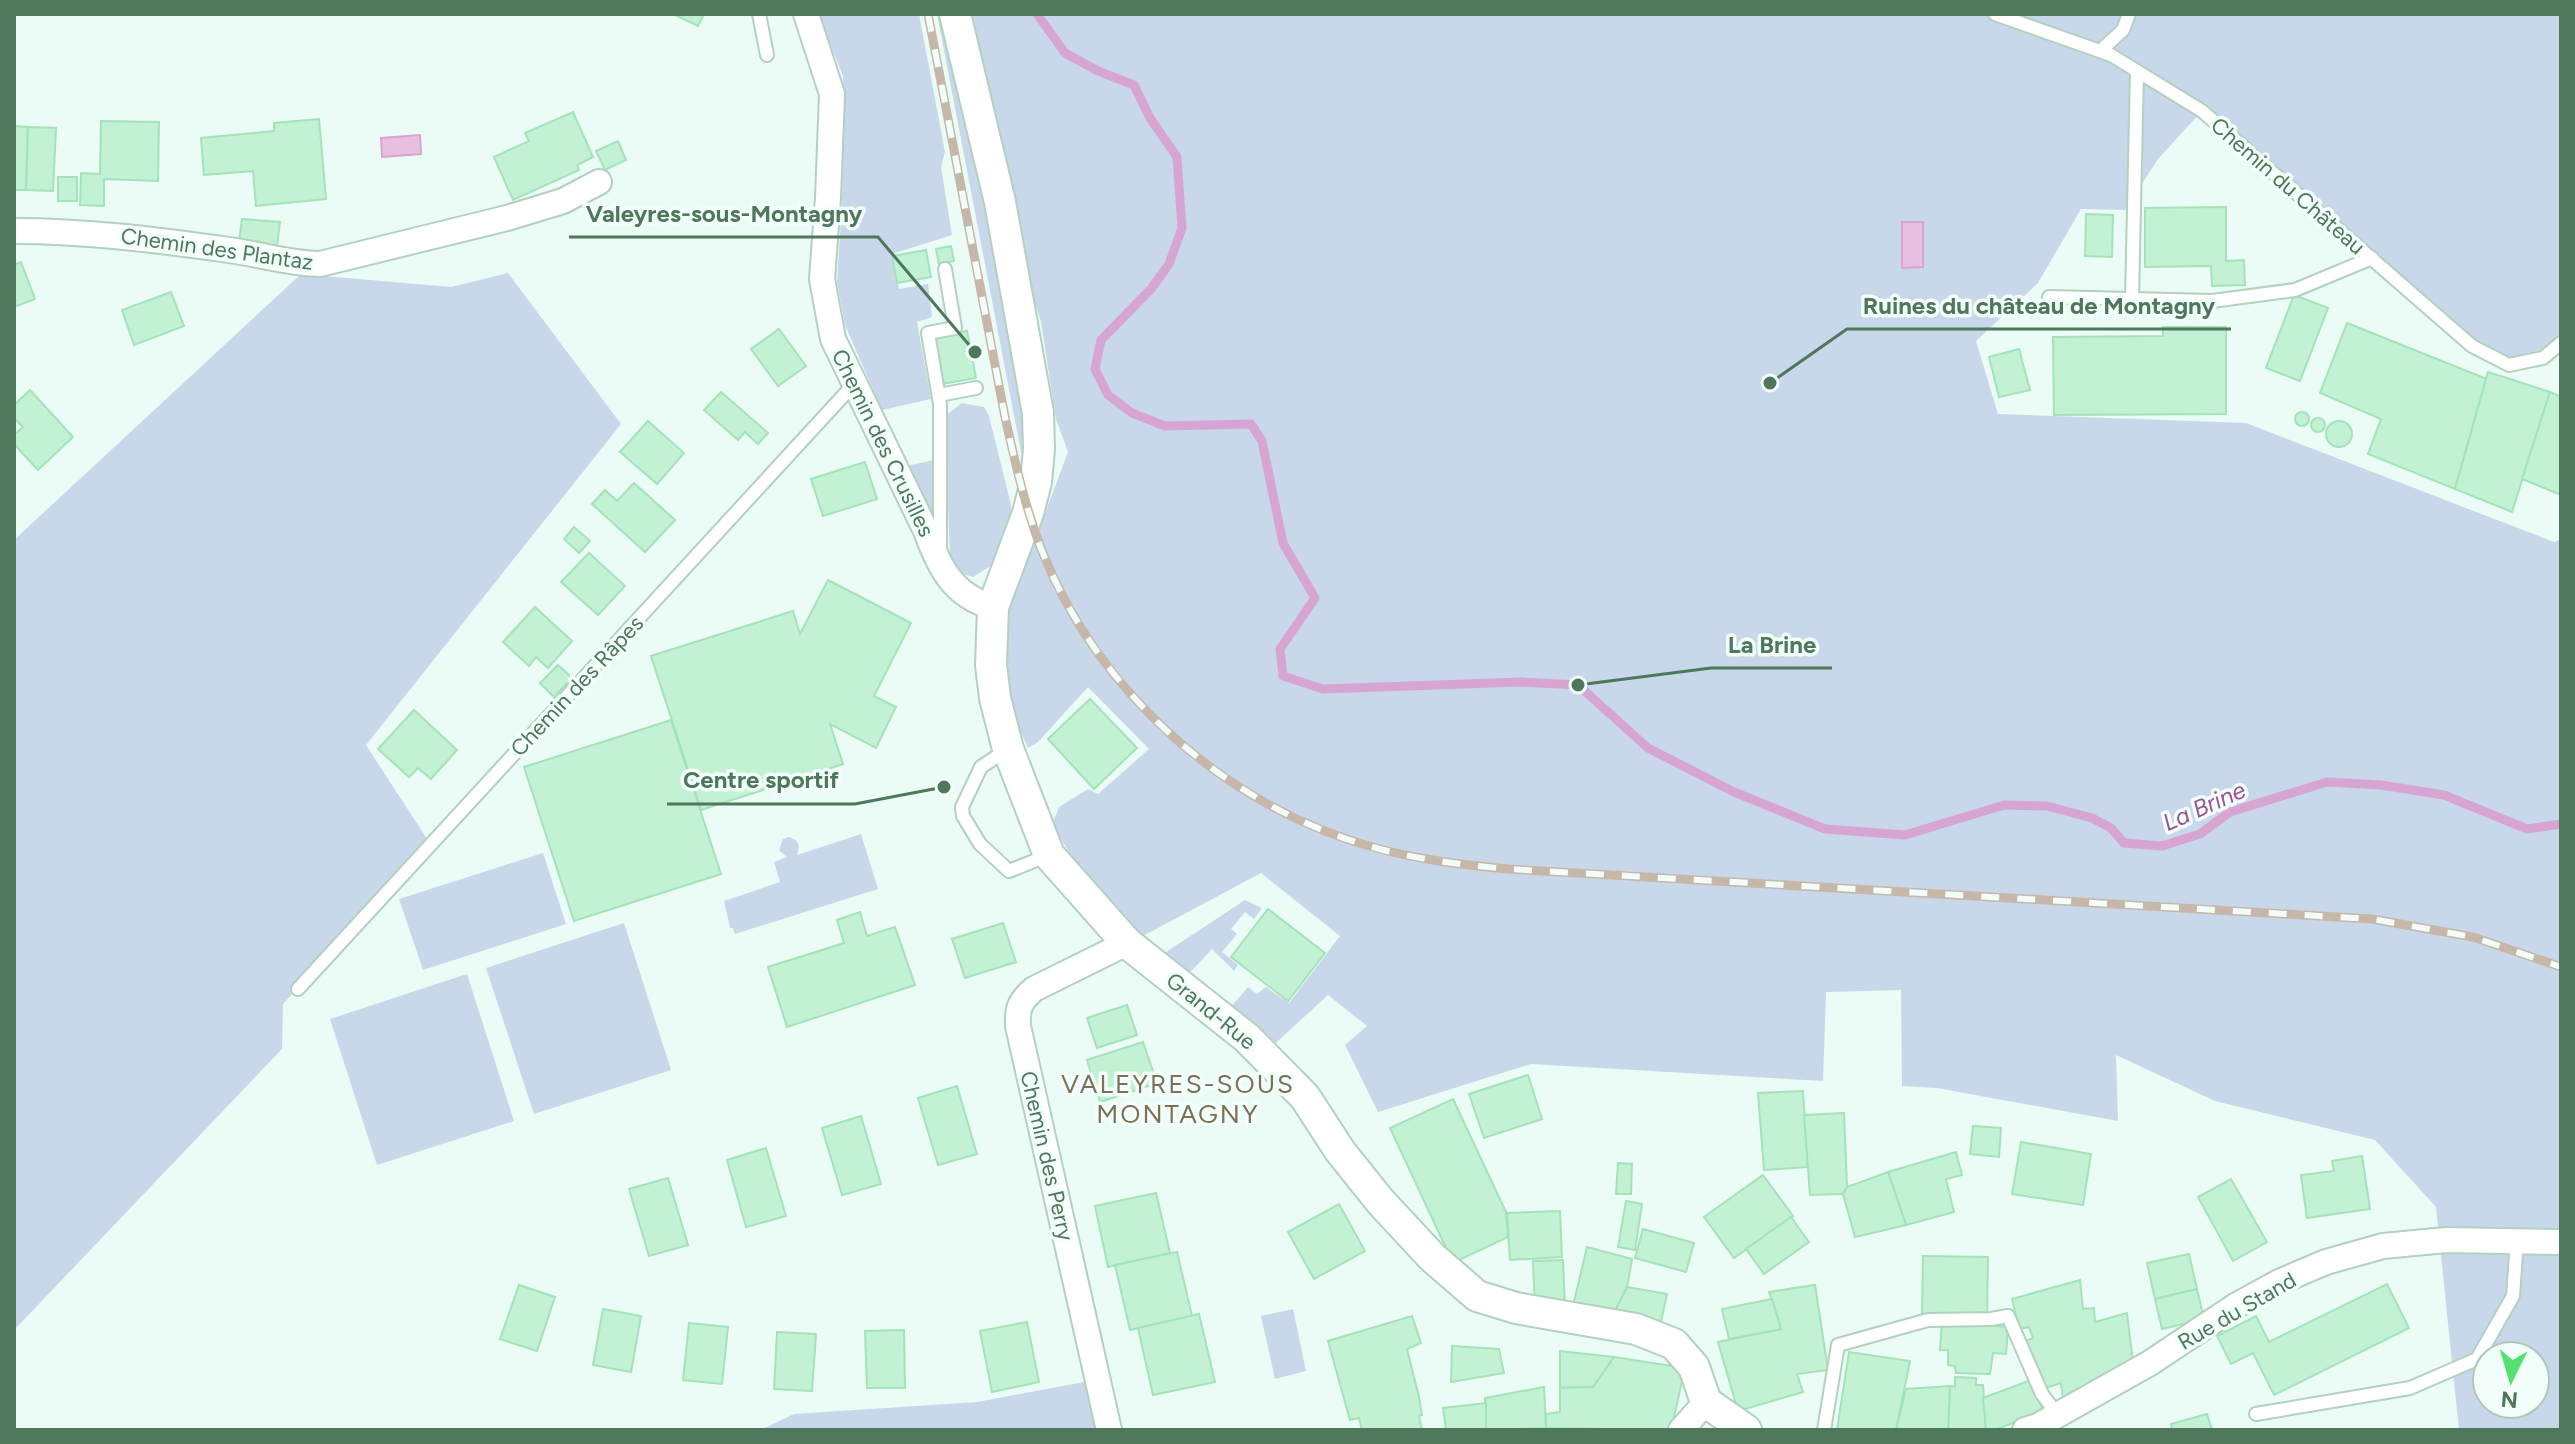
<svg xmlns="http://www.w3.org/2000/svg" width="2575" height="1444" font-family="Figtree,sans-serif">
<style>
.green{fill:#c9d7ea;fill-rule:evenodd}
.water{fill:#e6bfe1;stroke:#d7a5d1;stroke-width:2}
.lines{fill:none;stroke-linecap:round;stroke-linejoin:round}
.stream{stroke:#d7a5d1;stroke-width:9}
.building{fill:#c3f1d4;stroke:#a4e3ba;stroke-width:2}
.service-casing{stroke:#b2d1bf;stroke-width:16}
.minor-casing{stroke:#b2d1bf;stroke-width:28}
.tertiary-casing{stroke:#b2d1bf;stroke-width:34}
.service{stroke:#fff;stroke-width:12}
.minor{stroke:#fff;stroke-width:24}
.tertiary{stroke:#fff;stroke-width:30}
.rail-casing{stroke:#c7b7a8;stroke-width:9}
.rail{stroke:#f1fef9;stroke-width:6;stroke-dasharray:18;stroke-linecap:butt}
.labels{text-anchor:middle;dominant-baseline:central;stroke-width:7;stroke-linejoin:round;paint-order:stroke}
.street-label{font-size:22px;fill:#4e775b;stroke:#f1fef9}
.water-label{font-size:24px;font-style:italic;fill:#9e5194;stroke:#f1fef9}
.quarter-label{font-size:26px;letter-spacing:2px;fill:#7e7058;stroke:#f1fef9}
.leader{fill:none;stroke:#4e775b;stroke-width:3}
.callout-dot{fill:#4e775b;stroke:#f1fef9;stroke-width:3}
.callout-label{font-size:24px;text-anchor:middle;font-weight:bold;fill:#4e775b;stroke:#f1fef9;stroke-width:7;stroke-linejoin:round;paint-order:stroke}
</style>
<rect width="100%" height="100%" fill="#eafcf5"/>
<!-- green -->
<g class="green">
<polygon points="818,14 919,14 945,152 941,167 952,235 892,254 899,289 928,284 932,317 917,322 931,399 882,410 845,325 837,282 842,202 843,76"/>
<polygon points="937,14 945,14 1027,414 1028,460 1022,457"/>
<path d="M958,14h1034l119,42 90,56 -43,47 -33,51 -44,-1 -43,74 -62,58 22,73 248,9 308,119 7,-3v891h-102l-23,-223 -61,-67 -160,-39 -99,-46 2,66 -181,-33 -35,-2 -1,-96 -75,2 -3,89 -292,-17 -153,48 -33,-67 22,-19 -39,-31 -62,57 -43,-36 25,-29 9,7 9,-7 23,16 51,-67 -79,-63 -120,64 -63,-71 -26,-41 7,-18 29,-18 10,5 51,-45 -61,-62 -50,55 -10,6 -15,-34 -7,-58v-38l62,-166 -12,-33 -15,-97 -39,-121zM2487,1356h48v48h-48z"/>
<polygon points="1998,14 2561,14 2561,342 2543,358 2509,365 2473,345 2202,110 2112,54"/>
<polygon points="508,273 621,424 366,745 429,842 283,1004 282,1049 15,1329 14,540 301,274 451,287"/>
<polygon points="962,403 984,407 989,416 1011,505 1011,515 992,565 973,577 956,572 950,558 945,416"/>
<polygon points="934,460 935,525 907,466"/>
<polygon points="861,834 878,889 735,934 733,928 730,928 724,901 780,882 774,862 787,857 779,850 783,839 789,837 796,840 799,846 797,855"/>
<polygon points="543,853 566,924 423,970 399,899"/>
<polygon points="1245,900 1262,908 1254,919 1245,912 1231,929 1237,934 1222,952 1238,965 1234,971 1212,949 1182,981 1154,960"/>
<polygon points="624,923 671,1070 534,1114 486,968"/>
<polygon points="467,974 514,1121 377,1165 330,1019"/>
<polygon points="1293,1309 1306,1371 1275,1379 1261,1316"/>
<polygon points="1094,1380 1105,1430 761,1430 794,1414 977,1402"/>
</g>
<!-- water -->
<g class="water">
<polygon points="420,135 421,154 382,157 381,138"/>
<polygon points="1902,222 1923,222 1923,267 1902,268"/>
</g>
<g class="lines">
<!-- stream -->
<polyline class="stream" points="1037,14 1065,53 1098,71 1134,85 1150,118 1177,157 1182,228 1169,264 1151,289 1101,340 1095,369 1108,395 1132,413 1165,426 1251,424 1262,441 1283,543 1315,598 1280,649 1283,676 1323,689 1521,682 1578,685 1648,748 1734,792 1825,829 1905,835 2004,805 2047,806 2092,818 2111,828 2124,843 2162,846 2200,834 2230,812 2327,782 2381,785 2444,795 2527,829 2561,824"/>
</g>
<!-- building -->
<g class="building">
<polygon points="673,14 704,14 698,26"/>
<polygon points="573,112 593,157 577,165 579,170 513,200 494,157 529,141 525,133"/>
<polygon points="319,119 326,199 256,206 253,171 204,175 201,138 274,131 274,123"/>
<polygon points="101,121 159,122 158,181 104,179 104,206 80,205 81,173 100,174"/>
<polygon points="14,126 28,127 26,190 14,190"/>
<polygon points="28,127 56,128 53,191 26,190"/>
<polygon points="618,141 626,160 605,170 596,151"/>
<rect x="58" y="177" width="19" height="24"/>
<polygon points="2226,207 2226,261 2244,260 2245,285 2212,286 2211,266 2145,267 2145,208"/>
<polygon points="2086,214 2113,215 2112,257 2085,256"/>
<polygon points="242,219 280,222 277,246 239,242"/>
<polygon points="951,246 954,261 939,264 936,249"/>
<polygon points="926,250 931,277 897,283 892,256"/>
<polygon points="21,262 35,299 14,307 14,265"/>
<polygon points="171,292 184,326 134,345 122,310"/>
<polygon points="2294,295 2328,308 2300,381 2266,368"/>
<polygon points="2347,323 2487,379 2455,489 2368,454 2381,419 2320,393"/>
<polygon points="2163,327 2226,327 2226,414 2054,415 2053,337 2163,336"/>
<polygon points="779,329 806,366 778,386 751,349"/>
<polygon points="967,331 976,378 942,384 934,336"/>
<polygon points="2019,349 2030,390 1999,397 1989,357"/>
<polygon points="2488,372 2550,392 2512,512 2455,489"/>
<polygon points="30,390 73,437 38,470 14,444 14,435 23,427 14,418 14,405"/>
<polygon points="721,392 768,433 758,444 745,432 738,440 704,410"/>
<polygon points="2550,392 2561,397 2561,495 2522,479"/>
<circle cx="2302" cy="419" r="7"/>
<circle cx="2318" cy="425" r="7"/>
<polygon points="648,421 684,453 657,484 620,452"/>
<circle cx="2339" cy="434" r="13"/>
<polygon points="865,462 877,499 823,516 811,479"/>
<polygon points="634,483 675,520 645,552 592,504 605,490 617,501"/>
<polygon points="574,527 590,541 579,553 564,539"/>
<polygon points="589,553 625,586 598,615 561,582"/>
<polygon points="828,580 911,623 874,696 896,707 876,748 830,724 843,764 701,810 651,656 793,611 800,634"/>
<polygon points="535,607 572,641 548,668 536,657 529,666 503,642"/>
<polygon points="558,665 572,678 554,697 540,683"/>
<polygon points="1090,699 1137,748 1094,789 1048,739"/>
<polygon points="414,710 457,750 431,779 418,768 409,777 378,749"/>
<polygon points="671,720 721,874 574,921 524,767"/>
<polygon points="1268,909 1325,953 1288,1001 1231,957"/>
<polygon points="860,912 867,936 895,927 915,985 787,1027 768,967 844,943 837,920"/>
<polygon points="1003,923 1016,962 965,978 952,939"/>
<polygon points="1127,1005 1137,1035 1097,1048 1087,1018"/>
<polygon points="1143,1042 1157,1083 1100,1102 1087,1060"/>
<polygon points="1528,1075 1542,1119 1484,1138 1469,1094"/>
<polygon points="957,1086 977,1154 938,1165 918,1098"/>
<polygon points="1803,1091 1808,1167 1764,1170 1758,1093"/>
<polygon points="1453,1099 1506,1212 1508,1237 1453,1263 1390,1128"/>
<polygon points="1844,1113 1847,1187 1843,1194 1810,1195 1804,1115"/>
<polygon points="861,1116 881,1184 842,1195 822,1128"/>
<polygon points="1973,1126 2001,1128 1999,1157 1970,1154"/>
<polygon points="2021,1142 2091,1154 2083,1205 2012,1194"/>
<polygon points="766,1148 786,1216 746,1227 727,1160"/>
<polygon points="1956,1152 1962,1175 1946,1179 1954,1212 1906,1225 1888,1172"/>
<polygon points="2362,1156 2370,1209 2307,1218 2301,1175 2334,1171 2332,1161"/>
<polygon points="1618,1163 1632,1164 1631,1194 1616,1194"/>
<polygon points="1888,1172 1906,1225 1855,1237 1843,1194 1847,1187"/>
<polygon points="1763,1175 1793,1216 1734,1258 1704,1217"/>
<polygon points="668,1178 688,1245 649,1256 629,1189"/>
<polygon points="2231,1179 2267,1242 2233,1261 2198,1197"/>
<polygon points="1156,1193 1170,1253 1108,1267 1095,1206"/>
<polygon points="1626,1201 1642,1204 1635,1250 1618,1247"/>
<polygon points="1339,1204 1365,1251 1314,1279 1288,1232"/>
<polygon points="1560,1211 1562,1257 1510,1260 1507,1213"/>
<polygon points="1791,1217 1809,1242 1764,1274 1746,1249"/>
<polygon points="1643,1229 1694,1243 1686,1272 1635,1258"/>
<polygon points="1587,1247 1632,1259 1627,1287 1612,1317 1573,1306"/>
<polygon points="1177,1252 1192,1316 1130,1330 1115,1265"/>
<polygon points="2189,1254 2197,1289 2155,1299 2147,1263"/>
<polygon points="1923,1256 1988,1257 1987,1317 1922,1316"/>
<polygon points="1563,1260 1565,1308 1535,1309 1533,1261"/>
<polygon points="2080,1280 2083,1309 2094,1308 2095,1322 2127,1313 2133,1363 2063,1399 2061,1383 2042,1389 2025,1341 2033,1338 2029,1327 2019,1329 2012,1299"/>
<polygon points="2387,1284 2409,1328 2274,1395 2253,1353 2231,1364 2217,1336 2256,1316 2269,1342"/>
<polygon points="519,1285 555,1297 537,1351 500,1339"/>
<polygon points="1815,1285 1828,1370 1797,1374 1803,1392 1738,1411 1718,1342 1781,1329 1769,1292"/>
<polygon points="1627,1287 1667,1294 1659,1331 1612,1317"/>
<polygon points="2197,1289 2204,1319 2162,1329 2155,1299"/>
<polygon points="1772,1299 1781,1329 1729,1339 1722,1309"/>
<polygon points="603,1309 641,1316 631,1372 593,1365"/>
<polygon points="1199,1314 1215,1382 1153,1395 1138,1328"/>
<polygon points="1412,1316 1421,1343 1407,1349 1419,1397 1422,1415 1419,1416 1422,1430 1362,1430 1359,1418 1350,1420 1328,1341"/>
<polygon points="1027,1322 1039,1382 992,1392 980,1331"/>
<polygon points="1942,1322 2008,1327 2006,1354 1993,1353 1990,1374 1956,1373 1955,1366 1948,1365 1948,1350 1940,1350"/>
<polygon points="689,1323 728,1327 722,1384 683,1380"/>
<polygon points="904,1330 905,1388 867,1388 865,1331"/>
<polygon points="777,1332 816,1334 812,1391 774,1389"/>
<polygon points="1452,1346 1499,1349 1504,1373 1451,1382"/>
<polygon points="1560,1351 1614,1357 1593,1387 1560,1388"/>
<polygon points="1849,1352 1910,1361 1896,1430 1837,1430"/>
<polygon points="1614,1357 1685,1368 1671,1430 1546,1428 1546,1414 1560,1412 1560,1388 1593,1387"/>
<polygon points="1955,1377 1976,1378 1976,1385 1983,1385 1986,1430 1948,1430 1950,1386 1955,1387"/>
<polygon points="2031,1380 2043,1411 1995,1430 1986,1430 1983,1398"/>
<polygon points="1950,1386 1948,1430 1896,1430 1906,1389"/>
<polygon points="1544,1387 1546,1428 1486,1430 1485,1398"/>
<polygon points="1486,1403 1486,1430 1446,1430 1443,1408"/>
<polygon points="2207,1414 2212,1430 2172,1430 2171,1424"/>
</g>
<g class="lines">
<!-- service casing -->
<g class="service-casing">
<g id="service">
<polyline points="759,14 767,55"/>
<polyline points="1995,14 2111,55 2202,111 2472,346 2509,365 2543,358 2561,343"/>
<polyline points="2100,51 2123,30 2129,14"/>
<polyline points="2049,297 2212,301 2295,290 2372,258"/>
<polyline points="2132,299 2137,71"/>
<polyline points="939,395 976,388"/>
<polyline points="940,555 940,404 928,333 955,328 945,269"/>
<polyline points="1008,749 981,767 962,807 963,816 980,844 1009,871 1049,855"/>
<polyline points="298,989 855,383"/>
<polyline points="2256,1414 2410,1388 2477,1359 2513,1296 2517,1240"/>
<polyline points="1824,1430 1838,1345 1928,1320 1991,1319 2008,1316 2042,1394 2057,1414"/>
</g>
</g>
<!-- minor casing -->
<g class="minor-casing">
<g id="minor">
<path d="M806,14l26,80 -4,104 -6,81 11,60 93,192c13,36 27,65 67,76"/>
<path d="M14,231c73,0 143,9 215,19 31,4 60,14 91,14l187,-46 56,-17 36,-19"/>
<path d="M1109,1430l-91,-404c-1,-18 2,-25 16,-37l93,-46"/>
<polyline points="1681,1430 1706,1402"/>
<polyline points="2025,1430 2038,1426 2150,1363 2237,1305 2279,1282 2326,1262 2383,1246 2446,1240 2561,1242"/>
</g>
</g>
<!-- tertiary casing -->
<g class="tertiary-casing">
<polyline id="tertiary" points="955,14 1000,202 1038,413 1039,449 1036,482 1028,513 993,607 991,665 995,698 1008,749 1049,855 1127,943 1247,1038 1305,1097 1340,1151 1380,1201 1432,1257 1477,1296 1516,1308 1636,1329 1674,1344 1694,1367 1706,1402 1746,1430"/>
</g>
<!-- service -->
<use href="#service" class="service"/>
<!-- minor -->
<use href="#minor" class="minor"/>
<!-- tertiary -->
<use href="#tertiary" class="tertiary"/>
<!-- rail casing -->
<g class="rail-casing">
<path id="rail" d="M928,14l77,403c10,45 20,90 37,134 57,143 186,257 334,297 44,12 88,17 132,21l864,50 101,18 88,30"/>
</g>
<!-- rail -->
<use href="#rail" class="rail"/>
</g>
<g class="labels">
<!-- street labels -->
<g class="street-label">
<text transform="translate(2288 186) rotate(41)">Chemin du Château</text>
<text transform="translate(217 249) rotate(8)">Chemin des Plantaz</text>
<text transform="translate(883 443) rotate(64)">Chemin des Crusilles</text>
<text transform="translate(577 686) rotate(-47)">Chemin des Râpes</text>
<text transform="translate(1211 1011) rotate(39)">Grand-Rue</text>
<text transform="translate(1047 1156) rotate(77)">Chemin des Perry</text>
<text transform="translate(2237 1311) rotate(-30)">Rue du Stand</text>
</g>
<!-- water labels -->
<g class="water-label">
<text transform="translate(2204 806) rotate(-24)">La Brine</text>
</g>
<!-- quarter labels -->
<g class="quarter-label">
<text x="1178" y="1084">VALEYRES-SOUS<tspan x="1178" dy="30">MONTAGNY</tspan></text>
</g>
</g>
<!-- callouts -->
<path class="leader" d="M975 352L878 237H569M1770 383L1847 329H2231M1578 685L1711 668H1832M944 787L855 804H667"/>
<g class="callout-dot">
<circle cx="975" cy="352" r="8"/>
<circle cx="1770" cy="383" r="8"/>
<circle cx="1578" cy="685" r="8"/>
<circle cx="944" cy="787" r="8"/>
</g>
<g class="callout-label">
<text x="724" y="222">Valeyres-sous-Montagny</text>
<text x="2039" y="314">Ruines du château de Montagny</text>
<text x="1772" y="653">La Brine</text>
<text x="761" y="788">Centre sportif</text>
</g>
<!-- border -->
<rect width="2575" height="1444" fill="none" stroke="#4e775b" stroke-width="32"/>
<!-- north arrow -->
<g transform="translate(2511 1380) rotate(185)"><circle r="38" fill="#f1fef9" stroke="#b0c8ba" stroke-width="2"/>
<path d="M0-6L14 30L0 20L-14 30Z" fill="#55e16f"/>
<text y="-12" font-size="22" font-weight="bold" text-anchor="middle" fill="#4e775b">N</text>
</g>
</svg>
